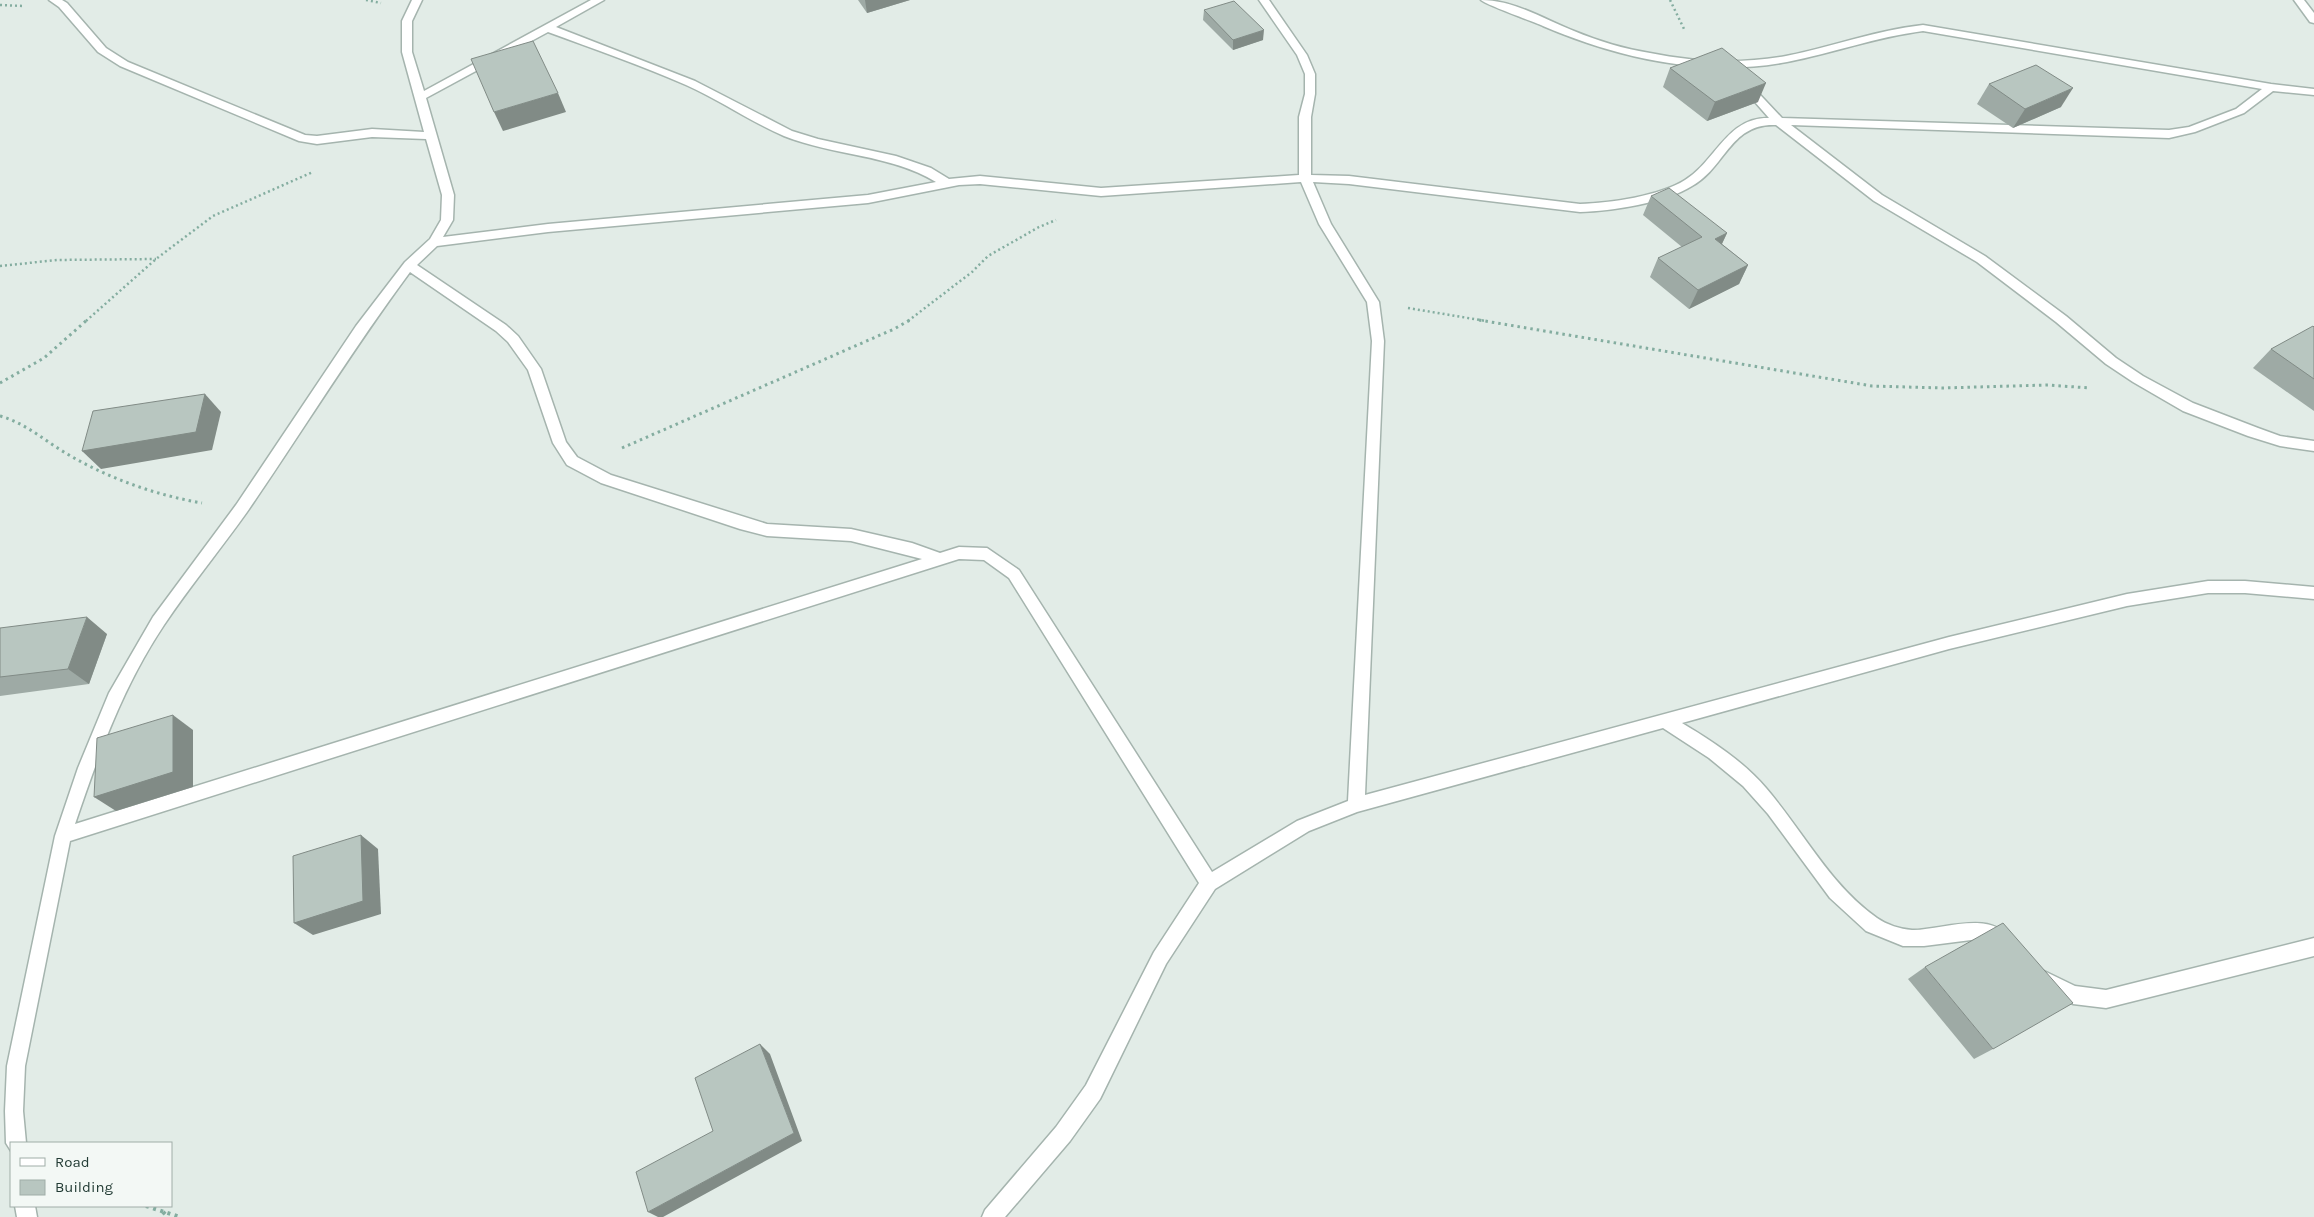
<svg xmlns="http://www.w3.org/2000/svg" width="2314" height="1217" font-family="Karla,sans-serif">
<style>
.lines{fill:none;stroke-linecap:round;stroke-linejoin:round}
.minor-casing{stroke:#a5b4ae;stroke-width:3}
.path-far2{stroke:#84ada0;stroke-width:2.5;stroke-dasharray:2 3;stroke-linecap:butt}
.path-far1{stroke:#84ada0;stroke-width:3;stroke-dasharray:2.5 4;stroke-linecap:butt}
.path{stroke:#84ada0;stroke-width:4;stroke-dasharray:3 4.5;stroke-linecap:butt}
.minor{fill:#fff;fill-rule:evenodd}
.wall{fill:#9eaaa5}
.shaded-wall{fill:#818b86}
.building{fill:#b8c6c0;stroke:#818b86}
</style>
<rect width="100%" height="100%" fill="#e2ece7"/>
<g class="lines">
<!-- minor casing -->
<g class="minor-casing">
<g id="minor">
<path d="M49,0h13l5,3 39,45 22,14 177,73 12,1 55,-7 52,3 -22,-80v-31l10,-21h10l-10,21v31l12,39 167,-91h13l-48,27 139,54 97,50 26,8 78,17 35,12 18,11 31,-3 121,12 198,-13v-58l6,-23v-20l-8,-19 -38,-55h10l38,55 8,19v20l-4,23v58l38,1 231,28c30,-1 80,-8 105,-24 31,-19 42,-63 84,-62l-29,-33 5,-3 4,1 33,35 387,12 20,-3 47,-18 26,-20 -339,-58c-47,6 -90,22 -136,31 -82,16 -169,-4 -244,-36 -11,-5 -57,-21 -62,-26 33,0 63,19 93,31 24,10 50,18 76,22 44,9 92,11 136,3 46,-9 90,-26 137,-31l348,59 43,5v6l-41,-4 -29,22 -49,19 -26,6 -378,-13 91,70 103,61 81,60 50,42 27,18 50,27 65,25 22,8 34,5v10l-34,-5 -32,-10 -65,-25 -50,-29 -27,-18 -50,-42 -79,-60 -103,-61 -98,-76c-46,-2 -50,42 -84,61 -27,17 -80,25 -112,26l-231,-28 -36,-2 18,42 48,78 5,39 -19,454 584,-158 178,-43 81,-13h37l69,6v12l-69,-6h-37l-81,13 -178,43 -267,74c30,18 61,38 84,65 37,43 64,97 111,130 10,7 23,11 35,12 28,1 84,-23 99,13l-3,6 -6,3 -23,-13 -55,7h-21l-37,-15 -36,-33 -62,-84 -25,-28 -34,-28 -46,-30 -306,84 -48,19 -94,58 -49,75 -66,135 -30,42 -65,76h-23l3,-7 71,-83 30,-42 68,-133 45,-69 -190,-305 -25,-18 -25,-1 -889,282 -45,225 -2,45 3,32h-15v8l-5,-8 -1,-32 2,-45 48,-230 23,-68 31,-75 44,-76 83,-112 120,-179 49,-64 25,-23 11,-19 1,-25 -16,-56 -54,-2 -55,7 -18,-3 -179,-75 -22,-14 -39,-45zM548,32c46,17 93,33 138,53 34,15 65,37 98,51 50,20 106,18 152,46l-68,13 -320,29 -105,13 10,-17 1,-25 -28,-97zM1301,182l18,42 48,78 5,39 -24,460 -51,20 -85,51 -193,-302 -32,-22 -28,-1 -19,6 -28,-10 -61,-14 -84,-5 -156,-49 -34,-18 -11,-15 -25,-73 -23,-33 -12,-11 -89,-60 20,-19 111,-14 320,-29 91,-18 21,-1 121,12zM410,272l86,59 12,11 20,28 25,73 14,22 34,18 139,46 27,7 84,5 71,18 -847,265c23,-68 48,-138 89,-199 26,-39 56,-75 83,-113 55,-80 105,-162 163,-240z"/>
<polygon points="2294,0 2304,0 2314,13 2314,23 2310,22"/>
<polygon points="2314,938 2314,956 2106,1008 2073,1004 2038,986 2035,980 2038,974 2044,971 2075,986 2106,990"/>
<polygon points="15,1206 35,1206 37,1217 17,1217"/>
</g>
</g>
<!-- path-far2 -->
<g class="path-far2">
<polyline points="366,0 381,3"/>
<polyline points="1670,0 1685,31"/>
<polyline points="0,5 24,6"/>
<polyline points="0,266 57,260 156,259"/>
<polyline points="1408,308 1486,321"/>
<polyline points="86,321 156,259 213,216 313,172"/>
<polyline points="908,321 972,272 988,256 1039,227 1056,220"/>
</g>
<!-- path-far1 -->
<g class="path-far1">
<polyline points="1479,320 1872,386 1942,388 2048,385 2090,388"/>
<polyline points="0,383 44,358 87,320"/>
<path d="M0,416c26,7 46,26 69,39 41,24 87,40 133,48"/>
<polyline points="622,448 894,329 910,320"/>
</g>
<!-- path -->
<g class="path">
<polyline points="146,1206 180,1217"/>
<polyline points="163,1212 168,1217"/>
</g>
<!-- minor -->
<use href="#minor" class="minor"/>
</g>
<!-- wall -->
<g class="wall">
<polygon points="858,0 910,0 867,13"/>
<polygon points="1204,10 1263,40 1233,50 1203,20"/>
<polygon points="1670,68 1758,102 1707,121 1663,87"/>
<polygon points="1989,84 2061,107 2013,128 1977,104"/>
<polygon points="1651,196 1727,233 1722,244 1748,265 1739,284 1689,309 1650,277 1658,258 1682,247 1643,215"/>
<polygon points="2314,327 2314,411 2253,368 2271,349"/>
<polygon points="0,628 107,634 89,684 0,696"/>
<polygon points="1925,967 1993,1049 1974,1059 1908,979"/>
</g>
<!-- shaded-wall -->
<g class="shaded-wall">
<polygon points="865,0 910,0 867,13"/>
<polygon points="1264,30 1263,40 1233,50 1233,40"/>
<polygon points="1766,83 1758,102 1707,121 1715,102"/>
<polygon points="2073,88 2061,107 2013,128 2025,109"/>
<polygon points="558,93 566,112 503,131 494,112"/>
<polygon points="1727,233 1718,252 1715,239"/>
<polygon points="1748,265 1739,284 1689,309 1698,290"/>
<polygon points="205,394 221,412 212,450 101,469 82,451"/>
<polygon points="87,617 107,634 89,684 68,669"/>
<polygon points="173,715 193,730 193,787 116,811 94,797"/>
<polygon points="361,835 378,849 381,914 313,935 294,923"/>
<polygon points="760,1044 770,1054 802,1141 663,1217 658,1217 648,1212 794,1133"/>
</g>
<!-- building -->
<g class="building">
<polygon points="1234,1 1264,30 1233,40 1204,10"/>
<polygon points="533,41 558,93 494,112 471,59"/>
<polygon points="1722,48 1766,83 1715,102 1670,68"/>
<polygon points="2036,65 2073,88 2025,109 1989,84"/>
<polygon points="1669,188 1727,233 1715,239 1748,265 1698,290 1658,258 1702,237 1651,196"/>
<polygon points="2313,326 2314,327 2314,379 2271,349"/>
<polygon points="205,394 196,432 82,451 93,411"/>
<polygon points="87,617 68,669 0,677 0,628"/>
<polygon points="173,715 173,772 94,797 97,738"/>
<polygon points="361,835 363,901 294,923 293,856"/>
<polygon points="2003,923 2073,1003 1993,1049 1925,967"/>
<polygon points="760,1044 794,1133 648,1212 636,1172 713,1131 695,1078"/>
</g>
<!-- legend -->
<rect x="10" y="1142" width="162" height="65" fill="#f3f8f5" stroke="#a0ada8"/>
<rect x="20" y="1158" width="25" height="8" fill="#ffffff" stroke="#a0ada8"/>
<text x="55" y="1167" font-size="15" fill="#233c35">Road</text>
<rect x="20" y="1180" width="25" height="15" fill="#b8c6c0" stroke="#a0ada8"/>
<text x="55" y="1192" font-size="15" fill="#233c35">Building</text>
</svg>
